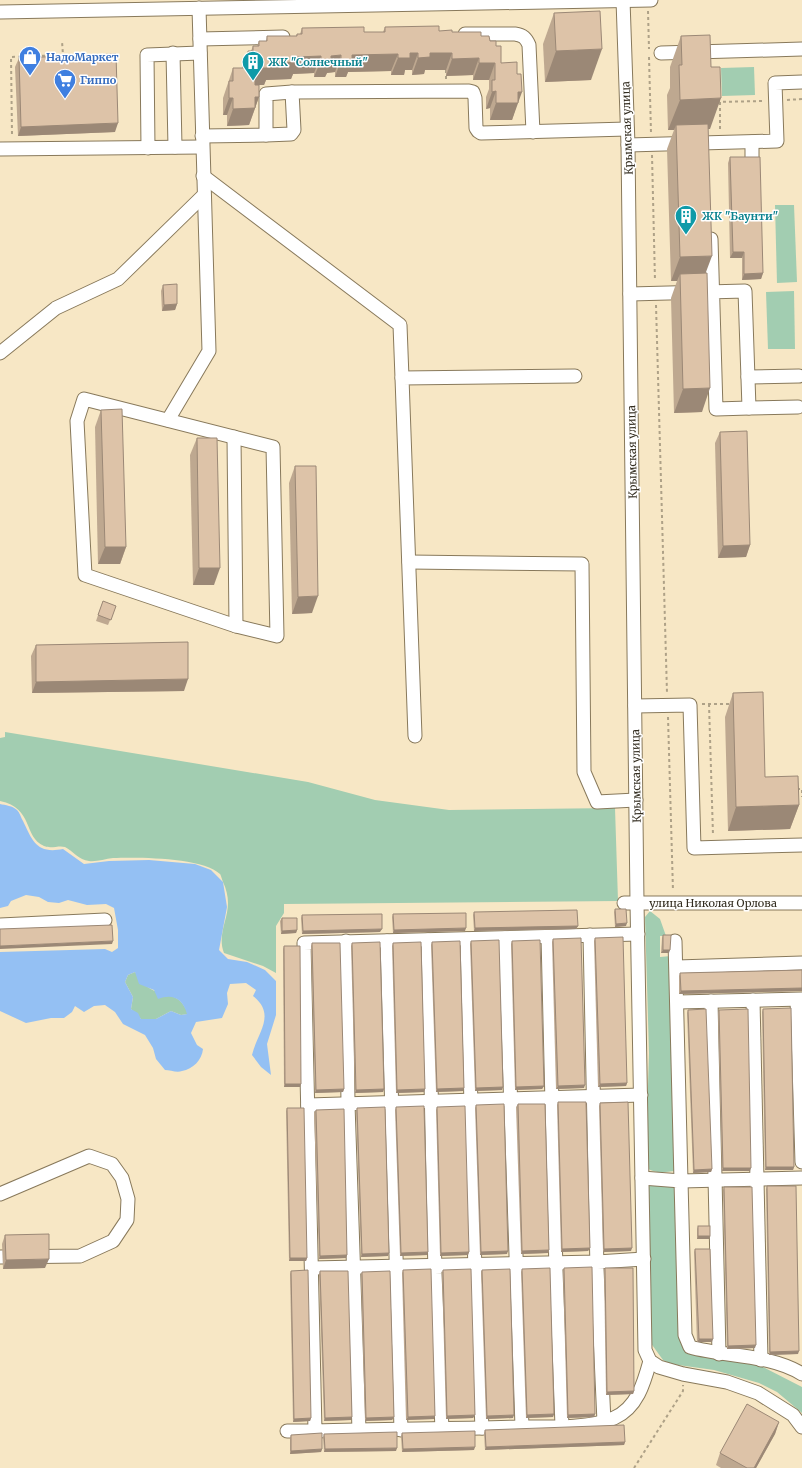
<svg xmlns="http://www.w3.org/2000/svg" width="802" height="1468" font-family="Merriweather,serif">
<style>
.green{fill:#a2cdb1}
.water{fill:#94c0f3;fill-rule:evenodd}
.lines{fill:none;stroke-linecap:round;stroke-linejoin:round}
.minor-casing{stroke:#88795b;stroke-width:15}
.path{stroke:#aea187;stroke-width:2;stroke-dasharray:3 3;stroke-linecap:butt}
.minor{stroke:#fff;stroke-width:13}
.wall{fill:#bea890}
.shaded-wall{fill:#9b8876}
.building{fill:#ddc3a8;stroke:#9b8876}
.labels{text-anchor:middle;dominant-baseline:central;stroke-width:3;stroke-linejoin:round;paint-order:stroke}
.shop-label{font-size:11px;font-weight:bold;fill:#366cbe;stroke:#fff;text-anchor:start}
.culture-label{font-size:11px;font-weight:bold;fill:#0d838f;stroke:#fff;text-anchor:start}
.street-label{font-size:11px;fill:#332d20;stroke:#fff}
</style>
<rect width="100%" height="100%" fill="#f7e7c5"/>
<!-- green -->
<g class="green">
<polygon points="754,67 755,95 722,96 721,68"/>
<polygon points="775,205 794,205 797,282 777,283"/>
<polygon points="794,291 795,349 768,349 766,292"/>
<path d="M5,732l303,50 67,18 74,10 166,-2 3,93 -334,3v9l-8,13v47l-13,-7 -39,-13c-7,-18 4,-33 4,-50 0,-7 -2,-15 -5,-21 -1,-2 -2,-7 -3,-8 -17,-17 -84,-17 -107,-16 -8,1 -17,4 -24,3 -10,-1 -16,-10 -24,-14 -6,-2 -14,2 -21,-1 -21,-9 -10,-38 -44,-45v-63l5,-1z"/>
<path d="M650,911l10,8 6,17h-6v21l11,-1 5,215c-11,1 -21,3 -29,-3l-1,-16 3,-99 -4,-136z"/>
<path d="M135,972c3,3 5,9 9,12 17,16 35,4 44,30l-7,1 -10,-4 -15,8h-15l-10,-10 2,-12 -8,-15 3,-7z"/>
<polygon points="649,1183 675,1185 681,1339 759,1365 802,1387 802,1413 777,1392 759,1383 714,1370 671,1364 663,1360 650,1342"/>
</g>
<!-- water -->
<path class="water" d="M0,804c5,1 13,2 17,6 3,3 4,8 6,11 10,21 14,33 40,28l21,15 25,-3 40,-1 46,4 16,6 12,12 4,25 -8,43 9,9 19,3 18,8 11,11v34l-9,29 4,31 -10,-8 -9,-12c5,-22 25,-40 1,-59l3,-6 -10,-7 -16,1 -3,9 1,11 -6,14 -26,4 -5,11 6,12 6,4c-1,11 -10,20 -21,22 -5,2 -12,-1 -17,-1l-9,-11 -3,-11 -8,-13 -22,-11 -8,-12 -10,-7 -11,1 -10,6 -9,-6 -3,6 -8,6h-13l-25,5 -26,-12v-59l105,-3 7,3 6,-4v-18l-4,-22 -8,-4 -19,1 -19,-5 -9,3 -11,-1 -9,-5 -13,-2 -15,6 -3,5 -8,2zM135,972l4,12 15,6 4,9c15,-6 25,0 29,15l-6,1 -10,-4 -15,8h-15l-3,-6 -7,-4 2,-12 -8,-15 3,-7z"/>
<g class="lines">
<!-- minor casing -->
<g class="minor-casing">
<g id="minor">
<polyline points="623,0 628,145 637,903 645,1350 650,1361 659,1367 683,1374 727,1382 758,1393 793,1415 802,1427"/>
<polyline points="0,12 651,0"/>
<path d="M465,34h50c8,1 11,4 14,11l4,87"/>
<polyline points="200,39 283,37"/>
<polyline points="173,53 175,147"/>
<polyline points="661,53 802,49"/>
<polyline points="266,135 291,134 294,130 292,92"/>
<polyline points="202,136 266,135 266,94 292,92 469,91 473,92 475,98 476,128 478,131 481,133 627,129"/>
<polyline points="752,142 752,163"/>
<polyline points="628,145 777,141 775,83 802,82"/>
<polyline points="148,148 147,55 200,53"/>
<polyline points="0,149 202,147"/>
<polyline points="203,176 400,325 402,378"/>
<polyline points="630,294 745,291 749,408 716,409 711,239"/>
<polyline points="0,353 56,308 118,279 203,196"/>
<polyline points="748,377 799,376"/>
<polygon points="84,399 273,447 277,636 236,626 85,575 77,421"/>
<polyline points="749,408 798,407"/>
<polyline points="168,420 209,351 199,8"/>
<polyline points="234,437 236,626"/>
<polyline points="409,562 582,564 584,772 597,802 636,800"/>
<polyline points="635,706 690,705 694,848 802,845"/>
<polyline points="415,736 402,378 575,376"/>
<polyline points="624,903 802,903"/>
<polyline points="0,925 105,920"/>
<path d="M638,934l-334,9 11,488c67,-2 135,-2 203,-4 27,0 72,2 96,-9 23,-10 30,-35 36,-57"/>
<polyline points="590,935 597,1269 604,1422"/>
<polyline points="548,937 556,1271 562,1426"/>
<polyline points="505,938 522,1427"/>
<polyline points="467,939 475,1273 482,1428"/>
<polyline points="428,940 435,1274 442,1429"/>
<polyline points="346,941 348,1104 359,1430"/>
<polyline points="387,941 401,1430"/>
<polyline points="675,941 681,1181 802,1178"/>
<polyline points="677,967 802,963"/>
<polyline points="753,1000 761,1360"/>
<polyline points="797,1000 802,1162"/>
<polyline points="711,1001 719,1354"/>
<polyline points="678,1002 802,999"/>
<polyline points="308,1105 641,1095"/>
<path d="M642,1178l39,3 4,154 5,12c35,10 80,7 112,27"/>
<polyline points="0,1194 89,1156 112,1164 122,1178 128,1199 127,1220 113,1241 80,1256 0,1257"/>
<polyline points="312,1268 597,1262 644,1259"/>
<polyline points="287,1431 315,1431"/>
</g>
</g>
<!-- path -->
<g class="path">
<polyline points="648,11 649,49"/>
<polyline points="649,57 651,133"/>
<polyline points="446,70 446,80"/>
<polyline points="787,100 802,99"/>
<polyline points="717,102 763,101"/>
<polyline points="720,102 720,131"/>
<polyline points="12,134 11,57 63,55 62,41"/>
<polyline points="652,155 655,281"/>
<polyline points="656,305 667,693"/>
<polyline points="702,704 731,704"/>
<polyline points="709,704 713,835"/>
<polyline points="668,717 673,891"/>
<polyline points="797,789 802,789 802,797"/>
<polyline points="634,1468 683,1391 683,1385"/>
</g>
<!-- minor -->
<use href="#minor" class="minor"/>
</g>
<!-- wall -->
<g class="wall">
<polygon points="554,13 591,80 545,82 543,44"/>
<polygon points="385,27 439,31 481,36 490,41 496,46 501,63 518,101 512,120 490,120 490,108 486,109 486,97 489,89 489,80 473,80 473,75 446,76 446,70 425,70 424,74 412,75 412,70 405,70 404,75 391,75 391,71 348,72 346,77 335,77 335,72 327,73 325,77 314,77 314,73 293,74 291,79 266,80 264,85 255,85 259,97 249,125 227,126 227,115 223,115 223,98 233,68 242,68 248,51 251,51 253,46 257,46 259,41 266,41 267,36 296,36 297,34 300,34 302,28 364,32 383,32"/>
<polygon points="681,36 711,67 710,129 708,129 706,273 702,412 674,413 671,298 677,281 671,281 667,149 674,130 668,130 667,95 670,88 670,67"/>
<polygon points="19,58 115,132 18,136 15,67"/>
<polygon points="730,157 763,273 761,279 742,280 742,258 730,258 728,163"/>
<polygon points="163,285 177,304 175,310 162,311 161,291"/>
<polygon points="101,410 126,547 120,564 98,564 95,427"/>
<polygon points="720,432 750,545 746,557 718,558 715,443"/>
<polygon points="197,438 214,585 193,585 190,455"/>
<polygon points="295,466 312,613 292,614 289,483"/>
<polygon points="103,601 116,606 108,625 96,621"/>
<polygon points="36,645 184,691 32,693 31,656"/>
<polygon points="733,693 765,777 799,805 790,829 728,831 725,717"/>
<polygon points="615,909 626,926 615,927 614,912"/>
<polygon points="474,912 578,926 576,929 474,931 473,915"/>
<polygon points="393,914 465,931 393,933 392,917"/>
<polygon points="302,915 380,932 302,934 301,918"/>
<polygon points="282,918 297,930 296,933 281,934 280,921"/>
<polygon points="663,935 669,953 661,953 662,938"/>
<polygon points="595,938 627,1083 626,1086 598,1087 594,941"/>
<polygon points="553,939 584,1088 556,1089 552,942"/>
<polygon points="471,941 502,1090 475,1091 470,944"/>
<polygon points="512,941 544,1086 542,1089 515,1090 511,944"/>
<polygon points="432,942 463,1091 436,1092 431,945"/>
<polygon points="312,943 344,1089 343,1092 315,1093 311,946"/>
<polygon points="352,943 384,1089 383,1092 355,1093 351,946"/>
<polygon points="393,943 424,1092 396,1093 392,946"/>
<polygon points="284,946 300,1087 284,1087 283,949"/>
<polygon points="802,970 802,991 679,994 679,976 680,973"/>
<polygon points="763,1009 794,1167 793,1170 765,1170 762,1012"/>
<polygon points="688,1010 712,1169 711,1172 693,1173 687,1013"/>
<polygon points="719,1010 750,1171 722,1171 718,1013"/>
<polygon points="558,1102 590,1248 588,1251 561,1252 557,1105"/>
<polygon points="600,1103 631,1251 603,1252 599,1106"/>
<polygon points="518,1104 549,1250 548,1253 521,1254 516,1107"/>
<polygon points="476,1105 507,1254 480,1255 475,1108"/>
<polygon points="396,1107 427,1255 400,1256 395,1110"/>
<polygon points="437,1107 469,1252 468,1255 440,1256 436,1110"/>
<polygon points="287,1108 307,1258 306,1261 289,1261 286,1111"/>
<polygon points="357,1108 388,1256 361,1257 356,1111"/>
<polygon points="316,1110 347,1255 346,1258 319,1259 314,1113"/>
<polygon points="767,1186 798,1354 769,1355 766,1189"/>
<polygon points="724,1187 755,1348 727,1349 723,1190"/>
<polygon points="698,1226 709,1239 697,1239 697,1229"/>
<polygon points="5,1235 45,1268 3,1269 2,1244"/>
<polygon points="695,1249 712,1342 697,1342 694,1252"/>
<polygon points="564,1268 595,1414 594,1417 567,1418 563,1271"/>
<polygon points="605,1268 634,1391 633,1394 606,1395 604,1271"/>
<polygon points="522,1269 554,1414 553,1417 526,1418 521,1272"/>
<polygon points="403,1270 434,1419 406,1420 402,1273"/>
<polygon points="443,1270 475,1415 473,1418 446,1419 442,1273"/>
<polygon points="482,1270 513,1418 486,1419 481,1273"/>
<polygon points="291,1271 311,1418 310,1421 293,1422 290,1274"/>
<polygon points="320,1271 351,1420 324,1421 319,1274"/>
<polygon points="362,1272 394,1417 392,1420 365,1421 361,1275"/>
<polygon points="779,1422 775,1434 756,1468 721,1468 716,1465 720,1453"/>
<polygon points="485,1430 625,1442 624,1445 485,1450 484,1433"/>
<polygon points="402,1433 474,1450 402,1452 401,1436"/>
<polygon points="324,1434 396,1451 324,1452 323,1437"/>
<polygon points="291,1435 322,1449 321,1452 290,1454 290,1438"/>
</g>
<!-- shaded-wall -->
<g class="shaded-wall">
<polygon points="602,49 591,80 545,82 556,51"/>
<polygon points="410,53 418,53 412,70 405,70 404,75 391,75 398,58"/>
<polygon points="430,53 452,53 446,70 425,70 424,74 412,75 418,58"/>
<polygon points="398,54 391,71 348,72 346,77 335,77 341,60 352,55"/>
<polygon points="341,55 335,72 327,73 325,77 314,77 321,60 331,56"/>
<polygon points="321,56 314,73 293,74 291,79 266,80 264,85 249,85 255,68 271,63 297,57"/>
<polygon points="479,58 473,75 446,76 452,59"/>
<polygon points="479,63 495,63 489,80 473,80"/>
<polygon points="496,91 490,108 486,109 492,92"/>
<polygon points="518,92 522,92 512,120 490,120 496,103"/>
<polygon points="255,97 259,97 249,125 227,126 233,109"/>
<polygon points="229,98 233,98 227,115 223,115"/>
<polygon points="721,98 710,129 676,130 676,125 674,130 668,130 680,100"/>
<polygon points="118,123 115,132 18,136 21,127"/>
<polygon points="733,252 744,252 742,258 730,258"/>
<polygon points="712,256 703,280 680,274 677,281 671,281 680,257"/>
<polygon points="763,273 761,279 742,280 744,274"/>
<polygon points="177,304 175,310 162,311 164,305"/>
<polygon points="710,388 702,412 674,413 683,389"/>
<polygon points="750,545 746,557 718,558 723,546"/>
<polygon points="105,547 126,547 120,564 98,564"/>
<polygon points="199,568 220,568 214,585 193,585"/>
<polygon points="318,596 312,613 292,614 298,597"/>
<polygon points="188,679 184,691 32,693 36,682"/>
<polygon points="799,805 790,829 728,831 736,807"/>
<polygon points="627,923 626,926 615,927 616,924"/>
<polygon points="578,926 576,929 474,931 475,928"/>
<polygon points="466,928 465,931 393,933 394,930"/>
<polygon points="382,929 380,932 302,934 303,931"/>
<polygon points="297,930 296,933 281,934 282,931"/>
<polygon points="113,941 112,944 0,949 0,946"/>
<polygon points="663,950 670,950 669,953 661,953"/>
<polygon points="802,988 802,991 679,994 681,991"/>
<polygon points="627,1083 626,1086 598,1087 600,1084"/>
<polygon points="285,1084 301,1084 300,1087 284,1087"/>
<polygon points="585,1085 584,1088 556,1089 558,1086"/>
<polygon points="544,1086 542,1089 515,1090 516,1087"/>
<polygon points="503,1087 502,1090 475,1091 476,1088"/>
<polygon points="464,1088 463,1091 436,1092 437,1089"/>
<polygon points="344,1089 343,1092 315,1093 316,1090"/>
<polygon points="384,1089 383,1092 355,1093 356,1090"/>
<polygon points="425,1089 424,1092 396,1093 397,1090"/>
<polygon points="766,1167 794,1167 793,1170 765,1170"/>
<polygon points="723,1168 751,1168 750,1171 722,1171"/>
<polygon points="712,1169 711,1172 693,1173 694,1170"/>
<polygon points="698,1236 710,1236 709,1239 697,1239"/>
<polygon points="590,1248 588,1251 561,1252 562,1249"/>
<polygon points="632,1248 631,1251 603,1252 604,1249"/>
<polygon points="549,1250 548,1253 521,1254 522,1251"/>
<polygon points="508,1251 507,1254 480,1255 481,1252"/>
<polygon points="428,1252 427,1255 400,1256 401,1253"/>
<polygon points="469,1252 468,1255 440,1256 441,1253"/>
<polygon points="389,1253 388,1256 361,1257 362,1254"/>
<polygon points="347,1255 346,1258 319,1259 320,1256"/>
<polygon points="290,1258 307,1258 306,1261 289,1261"/>
<polygon points="49,1259 45,1268 3,1269 6,1260"/>
<polygon points="699,1339 713,1339 712,1342 697,1342"/>
<polygon points="756,1345 755,1348 727,1349 728,1346"/>
<polygon points="799,1351 798,1354 769,1355 770,1352"/>
<polygon points="634,1391 633,1394 606,1395 607,1392"/>
<polygon points="554,1414 553,1417 526,1418 527,1415"/>
<polygon points="595,1414 594,1417 567,1418 568,1415"/>
<polygon points="475,1415 473,1418 446,1419 447,1416"/>
<polygon points="514,1415 513,1418 486,1419 487,1416"/>
<polygon points="435,1416 434,1419 406,1420 408,1417"/>
<polygon points="352,1417 351,1420 324,1421 325,1418"/>
<polygon points="394,1417 392,1420 365,1421 366,1418"/>
<polygon points="311,1418 310,1421 293,1422 294,1419"/>
<polygon points="779,1422 775,1434 756,1468 754,1468"/>
<polygon points="625,1442 624,1445 485,1450 486,1447"/>
<polygon points="475,1447 474,1450 402,1452 403,1449"/>
<polygon points="397,1448 396,1451 324,1452 325,1449"/>
<polygon points="322,1449 321,1452 290,1454 291,1451"/>
</g>
<!-- building -->
<g class="building">
<polygon points="600,11 602,49 556,51 554,13"/>
<polygon points="439,26 439,31 452,30 452,32 481,32 481,36 489,36 490,41 496,41 496,46 501,46 501,63 517,62 517,74 521,74 522,92 518,92 518,103 496,103 496,91 492,92 492,80 495,80 495,63 479,63 479,58 452,59 452,53 430,53 430,57 418,58 418,53 410,53 410,58 398,58 398,54 352,55 352,60 341,60 341,55 331,56 331,60 321,60 321,56 297,57 297,62 271,63 271,68 255,68 255,85 259,85 259,97 255,97 255,108 233,109 233,98 229,98 229,81 233,81 233,68 249,68 248,51 253,51 253,46 259,46 259,41 267,41 267,36 297,36 297,34 302,34 302,28 364,27 364,32 385,32 385,27"/>
<polygon points="710,35 711,67 720,67 721,98 680,100 679,65 682,65 681,36"/>
<polygon points="116,54 118,123 21,127 19,58"/>
<polygon points="708,124 712,256 680,257 676,125"/>
<polygon points="730,157 760,157 763,273 744,274 744,252 733,252"/>
<polygon points="707,273 710,388 683,389 680,274"/>
<polygon points="177,284 177,304 164,305 163,285"/>
<polygon points="122,409 126,547 105,547 101,410"/>
<polygon points="747,431 750,545 723,546 720,432"/>
<polygon points="197,438 217,438 220,568 199,568"/>
<polygon points="295,466 316,466 318,596 298,597"/>
<polygon points="103,601 116,606 111,620 98,615"/>
<polygon points="188,642 188,679 36,682 36,645"/>
<polygon points="763,692 765,777 798,776 799,805 736,807 733,693"/>
<polygon points="615,909 626,909 627,923 616,924"/>
<polygon points="577,910 578,926 475,928 474,912"/>
<polygon points="466,913 466,928 394,930 393,914"/>
<polygon points="382,914 382,929 303,931 302,915"/>
<polygon points="282,918 297,918 297,930 282,931"/>
<polygon points="112,925 113,941 0,946 0,929"/>
<polygon points="663,935 671,935 670,950 663,950"/>
<polygon points="623,937 627,1083 600,1084 595,938"/>
<polygon points="581,938 585,1085 558,1086 553,939"/>
<polygon points="499,940 503,1087 476,1088 471,941"/>
<polygon points="540,940 544,1086 516,1087 512,941"/>
<polygon points="460,941 464,1088 437,1089 432,942"/>
<polygon points="380,942 384,1089 356,1090 352,943"/>
<polygon points="421,942 425,1089 397,1090 393,943"/>
<polygon points="312,943 340,943 344,1089 316,1090"/>
<polygon points="284,946 300,946 301,1084 285,1084"/>
<polygon points="802,970 802,988 681,991 680,973"/>
<polygon points="791,1008 794,1167 766,1167 763,1009"/>
<polygon points="706,1009 712,1169 694,1170 688,1010"/>
<polygon points="748,1009 751,1168 723,1168 719,1010"/>
<polygon points="558,1102 586,1102 590,1248 562,1249"/>
<polygon points="628,1102 632,1248 604,1249 600,1103"/>
<polygon points="504,1104 508,1251 481,1252 476,1105"/>
<polygon points="518,1104 545,1104 549,1250 522,1251"/>
<polygon points="424,1106 428,1252 401,1253 396,1107"/>
<polygon points="465,1106 469,1252 441,1253 437,1107"/>
<polygon points="385,1107 389,1253 362,1254 357,1108"/>
<polygon points="287,1108 304,1108 307,1258 290,1258"/>
<polygon points="344,1109 347,1255 320,1256 316,1110"/>
<polygon points="767,1186 796,1186 799,1351 770,1352"/>
<polygon points="724,1187 752,1187 756,1345 728,1346"/>
<rect x="698" y="1226" width="12" height="10"/>
<polygon points="49,1234 49,1259 6,1260 5,1235"/>
<polygon points="695,1249 710,1249 713,1339 699,1339"/>
<polygon points="592,1267 595,1414 568,1415 564,1268"/>
<polygon points="550,1268 554,1414 527,1415 522,1269"/>
<polygon points="605,1268 633,1268 634,1391 607,1392"/>
<polygon points="431,1269 435,1416 408,1417 403,1270"/>
<polygon points="471,1269 475,1415 447,1416 443,1270"/>
<polygon points="510,1269 514,1415 487,1416 482,1270"/>
<polygon points="308,1270 311,1418 294,1419 291,1271"/>
<polygon points="320,1271 348,1271 352,1417 325,1418"/>
<polygon points="390,1271 394,1417 366,1418 362,1272"/>
<polygon points="747,1404 779,1422 754,1468 747,1468 720,1453"/>
<polygon points="624,1425 625,1442 486,1447 485,1430"/>
<polygon points="475,1431 475,1447 403,1449 402,1433"/>
<polygon points="397,1432 397,1448 325,1449 324,1434"/>
<polygon points="322,1433 322,1449 291,1451 291,1435"/>
</g>
<!-- icons -->
<defs>
<g id="shop-pin" transform="scale(1.15)"><path d="M0 17L-7.5 6A9.5 9.5 0 1 1 7.5 6Z" fill="#3f7fe0" stroke="#fff"/><path d="M-5-2.5h2.3a2.7 3.5 0 0 1 5.4 0H5L5.5 6h-11ZM-1.5-2.5h3a1.5 2.3 0 0 0-3 0Z" fill="#fff"/></g>
<g id="building-pin" transform="scale(1.15)"><path d="M0 17L-7.5 6A9.5 9.5 0 1 1 7.5 6Z" fill="#0f9aa8" stroke="#fff"/><path d="M-4-6H4V6H1V3H-1V6H-4ZM-2.5-4.3h1.7v1.8h-1.7ZM.8-4.3h1.7v1.8H.8ZM-2.5-1h1.7V.8h-1.7ZM.8-1h1.7V.8H.8Z" fill="#fff"/></g>
<g id="supermarket-pin" transform="scale(1.15)"><path d="M0 17L-7.5 6A9.5 9.5 0 1 1 7.5 6Z" fill="#3f7fe0" stroke="#fff"/><path d="M-6-5.5h2.5l.6 2H6L4.5 2H-2.5L-4.4-4H-6ZM-1.5 3.2a1.3 1.3 0 1 0 .1 0ZM3 3.2a1.3 1.3 0 1 0 .1 0Z" fill="#fff"/></g>
</defs>
<g fill-rule="evenodd">
<use href="#shop-pin" x="30" y="57"/>
<use href="#building-pin" x="253" y="62"/>
<use href="#supermarket-pin" x="65" y="80"/>
<use href="#building-pin" x="686" y="216"/>
</g>
<g class="labels">
<!-- shop labels -->
<g class="shop-label">
<text x="46" y="57">НадоМаркет</text>
<text x="80" y="80">Гиппо</text>
</g>
<!-- culture labels -->
<g class="culture-label">
<text x="268" y="62">ЖК "Солнечный"</text>
<text x="702" y="216">ЖК "Баунти"</text>
</g>
<!-- street labels -->
<g class="street-label">
<text transform="translate(627 128) rotate(-92)">Крымская улица</text>
<text transform="translate(632 452) rotate(-91)">Крымская улица</text>
<text transform="translate(636 776) rotate(-91)">Крымская улица</text>
<text x="713" y="903">улица Николая Орлова</text>
</g>
</g>
</svg>
